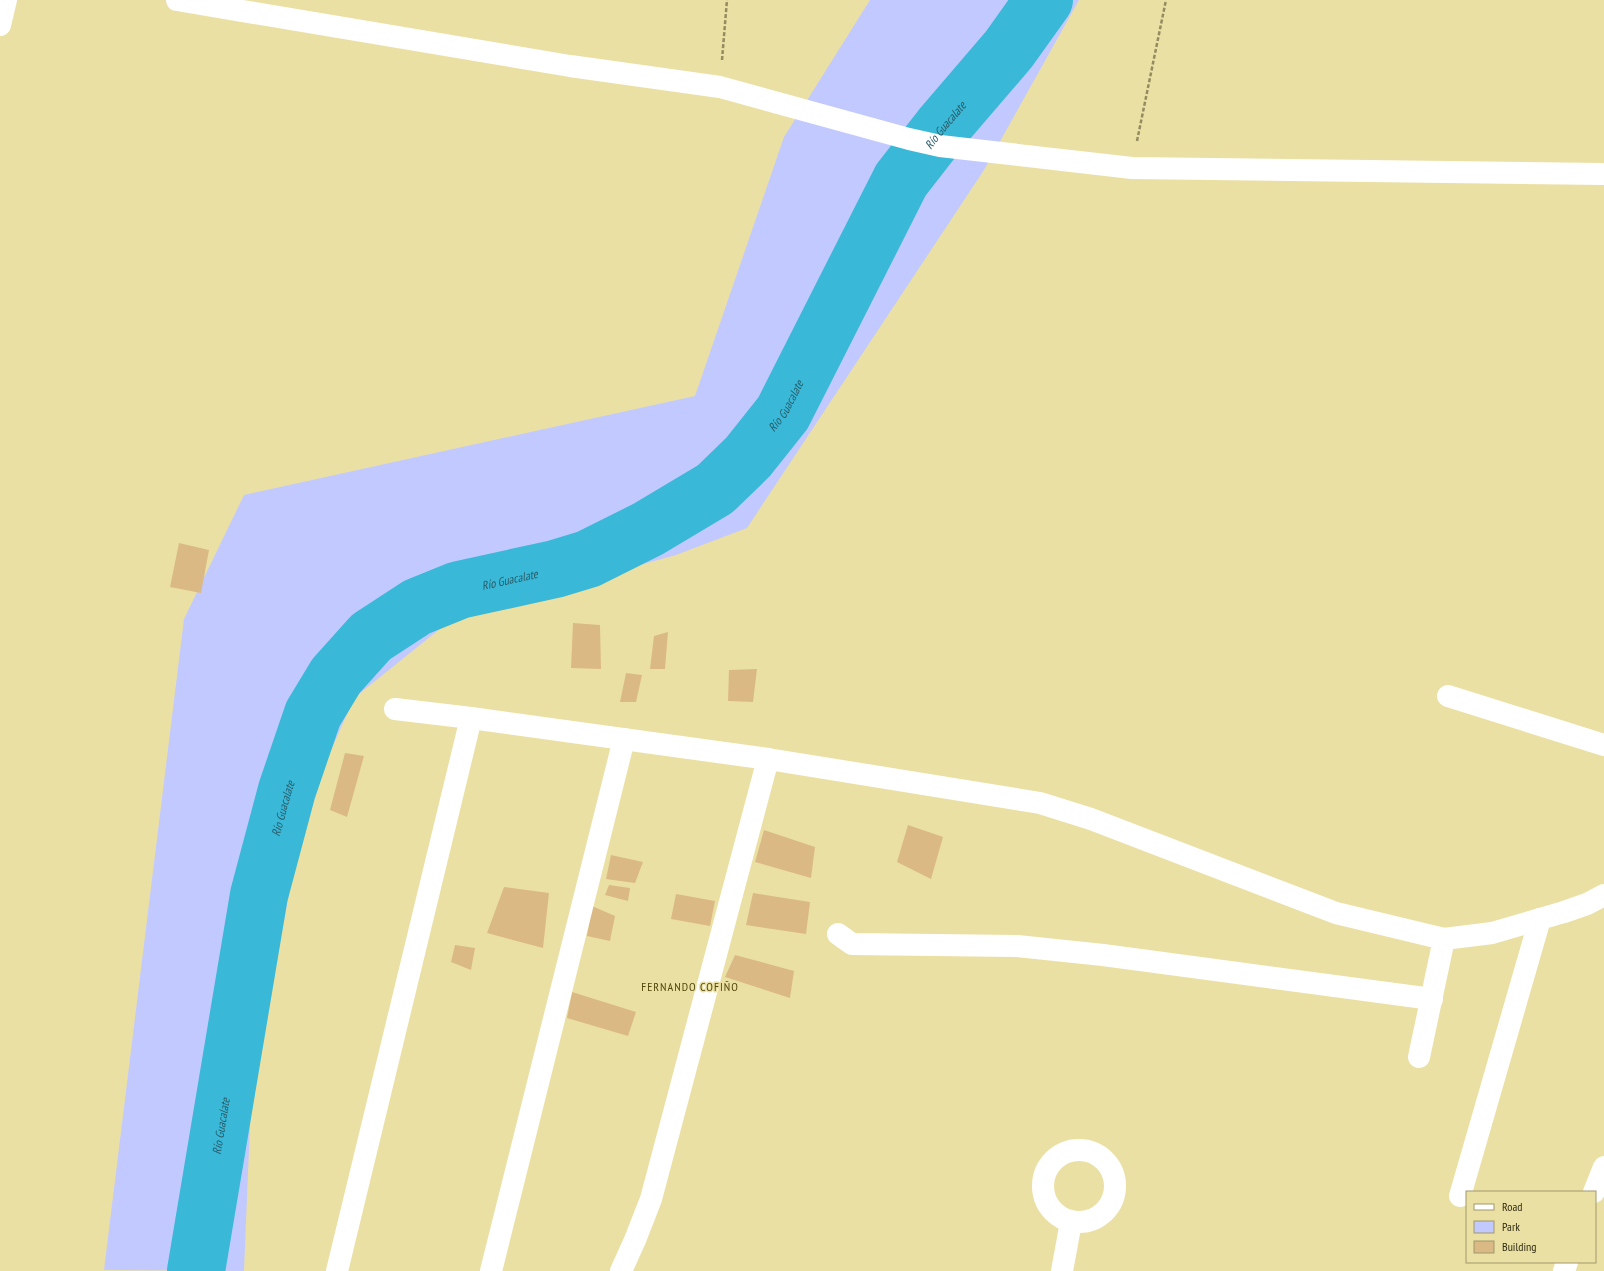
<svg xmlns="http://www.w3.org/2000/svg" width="1604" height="1271" font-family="'PT Sans Narrow',sans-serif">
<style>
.green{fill:#c2c9fe}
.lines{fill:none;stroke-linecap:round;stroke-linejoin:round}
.river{stroke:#39b8d8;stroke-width:58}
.building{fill:#dab985}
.path{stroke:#938c60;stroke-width:2.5;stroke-dasharray:4 2;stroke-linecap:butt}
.minor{stroke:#fff;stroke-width:22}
.labels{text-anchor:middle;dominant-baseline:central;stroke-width:3;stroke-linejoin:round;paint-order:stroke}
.water-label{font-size:12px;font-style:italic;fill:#295c69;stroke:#ebe0a4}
.neighbourhood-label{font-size:12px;letter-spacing:1px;fill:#54490b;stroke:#ebe0a4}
</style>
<rect width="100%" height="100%" fill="#ebe0a4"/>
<!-- green -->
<polygon class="green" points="870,0 1079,0 984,170 747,528 676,555 456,616 354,698 304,812 251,1100 244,1271 104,1270 184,619 244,495 695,396 784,137"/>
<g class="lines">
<!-- river -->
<path class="river" id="s1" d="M196,1271l63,-376 28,-105 26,-76 23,-38 35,-39 46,-30 42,-17 96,-21 33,-10 60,-30 67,-40 33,-32 35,-44 118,-233 42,-54 66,-77 35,-49"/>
</g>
<!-- building -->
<g class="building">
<polygon points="179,543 209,550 201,593 170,587"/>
<polygon points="573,623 600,625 601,669 571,668"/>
<polygon points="668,632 665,669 650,669 654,636"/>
<polygon points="757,669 753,702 728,701 729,670"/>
<polygon points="626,673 642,675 636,702 620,702"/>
<polygon points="345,753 364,756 347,817 330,810"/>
<polygon points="908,825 943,837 931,879 897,862"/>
<polygon points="764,830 815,847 811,878 755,862"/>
<polygon points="611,855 643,862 635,883 606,879"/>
<polygon points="609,885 630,888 628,901 605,895"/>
<polygon points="504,887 549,893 543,948 487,933"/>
<polygon points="753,893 810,902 806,934 746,925"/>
<polygon points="676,894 715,901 710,926 671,919"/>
<polygon points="592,906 615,916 610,941 587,936"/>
<polygon points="455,945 475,948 471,970 451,962"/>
<polygon points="735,955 794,971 790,998 725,977"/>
<polygon points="572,992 636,1012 628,1036 567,1018"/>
</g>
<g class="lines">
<!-- path -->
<g class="path">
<polyline points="722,60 727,0"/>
<polyline points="1137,141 1166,0"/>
</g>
<!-- minor -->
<g class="minor">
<polyline points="177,0 570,66 720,87 909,139 940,146 1132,168 1604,174"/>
<polyline points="0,25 6,0"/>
<polyline points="1448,696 1604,745"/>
<polyline points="395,709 471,718 768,759 1040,803 1091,819 1336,913 1444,939 1492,933 1564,912 1587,904 1604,895"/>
<polyline points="838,934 852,944 1017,946 1103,955 1432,999"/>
<polyline points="1419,1057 1444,939"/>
<circle cx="1079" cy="1186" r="36"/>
<polyline points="1594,1192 1604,1167"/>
<polyline points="1460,1196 1540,919"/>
<polyline points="337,1271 471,718"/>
<polyline points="491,1271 624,739"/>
<polyline points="621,1271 635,1240 651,1199 768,759"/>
<polyline points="1062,1271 1071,1222"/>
<polyline points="1564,1271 1567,1262"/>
</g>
</g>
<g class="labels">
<!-- water labels -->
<g class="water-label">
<text stroke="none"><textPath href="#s1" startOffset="1479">Río Guacalate</textPath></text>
<text stroke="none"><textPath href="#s1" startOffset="1155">Río Guacalate</textPath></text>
<text stroke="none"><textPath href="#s1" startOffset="819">Río Guacalate</textPath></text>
<text stroke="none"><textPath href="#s1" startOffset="471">Río Guacalate</textPath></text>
<text stroke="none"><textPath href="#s1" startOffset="147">Río Guacalate</textPath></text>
</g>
<!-- neighbourhood labels -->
<g class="neighbourhood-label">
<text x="690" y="986">FERNANDO COFIÑO</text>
</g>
</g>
<!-- legend -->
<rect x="1466" y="1191" width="130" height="72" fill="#ebe0a4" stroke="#a0986a"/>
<rect x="1474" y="1204" width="20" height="6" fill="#ffffff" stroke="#a0986a"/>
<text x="1502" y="1211" font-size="12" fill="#302c14">Road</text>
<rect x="1474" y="1221" width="20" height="12" fill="#c2c9fe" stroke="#a0986a"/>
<text x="1502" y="1231" font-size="12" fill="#302c14">Park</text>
<rect x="1474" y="1241" width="20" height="12" fill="#dab985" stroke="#a0986a"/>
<text x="1502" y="1251" font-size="12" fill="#302c14">Building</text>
</svg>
